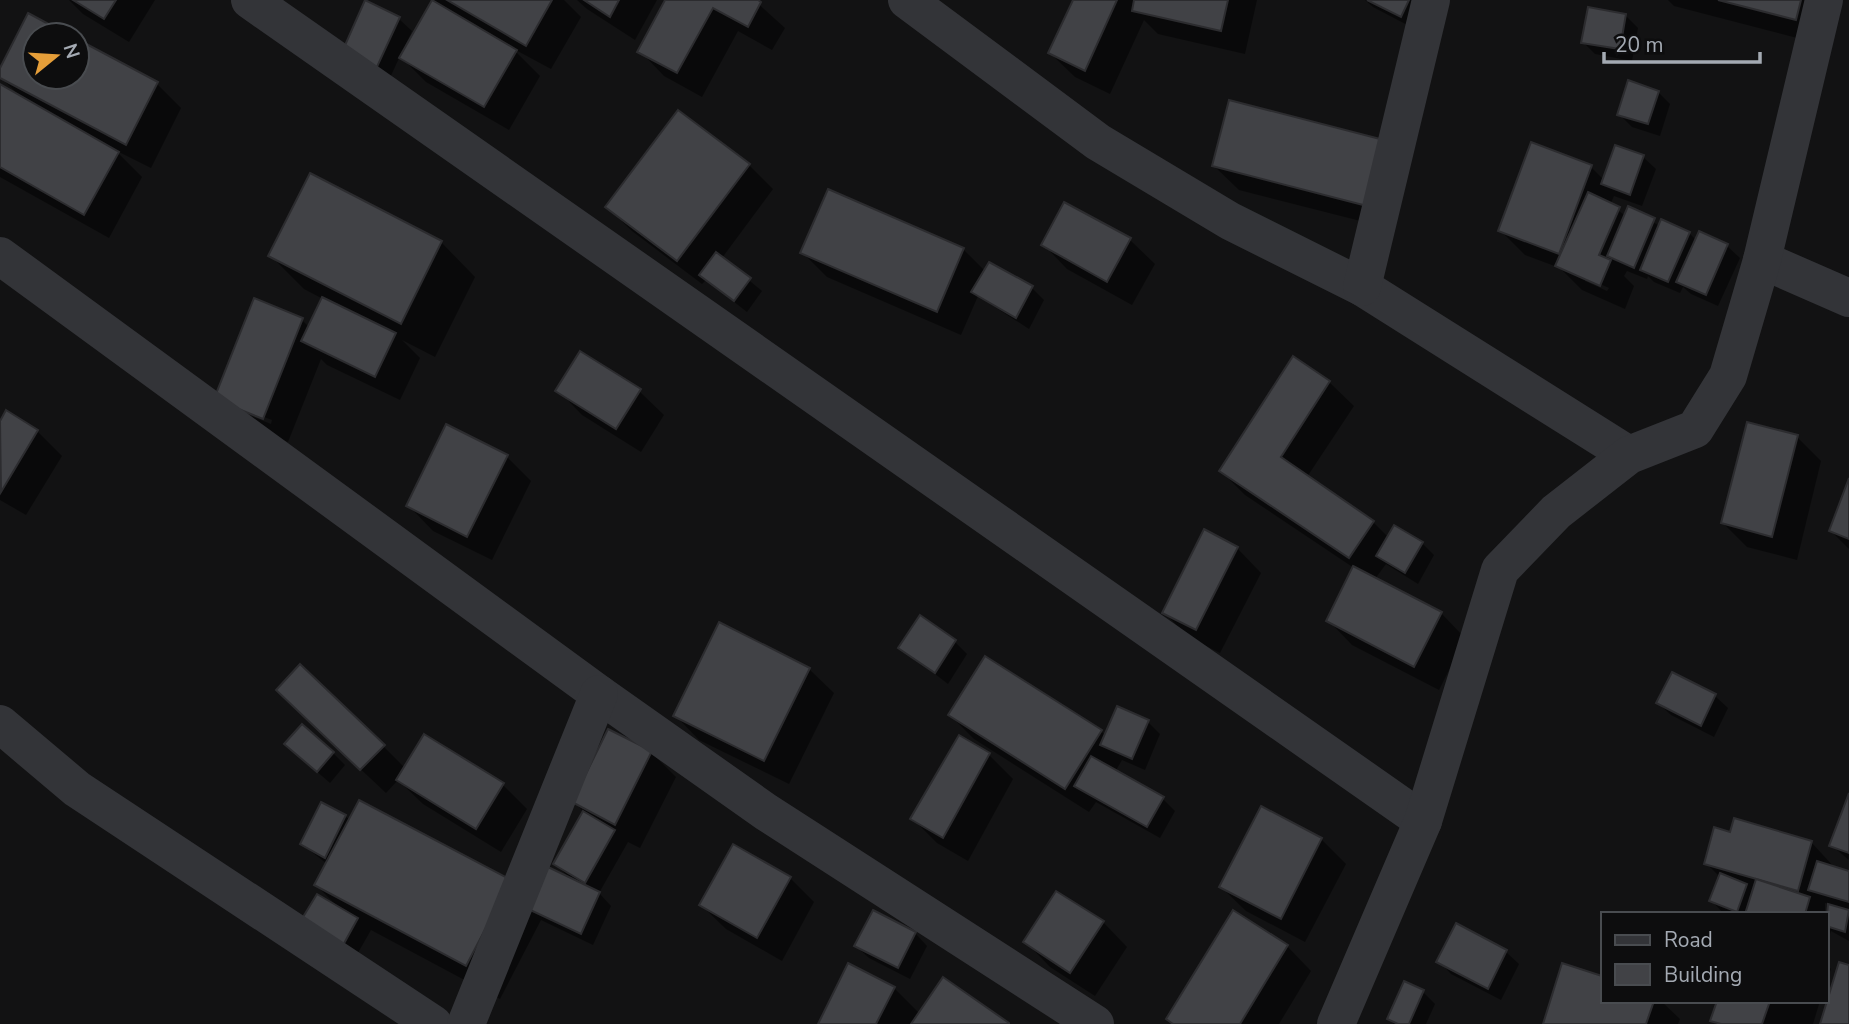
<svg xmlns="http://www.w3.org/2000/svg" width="1849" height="1024" font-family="'Nunito Sans',sans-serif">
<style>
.shadow{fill:#0007;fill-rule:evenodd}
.building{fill:#414246;stroke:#2c2c2f;stroke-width:2}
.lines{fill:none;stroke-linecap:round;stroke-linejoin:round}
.minor{stroke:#333438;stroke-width:38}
</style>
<rect width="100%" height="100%" fill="#121213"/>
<!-- shadow -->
<g class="shadow">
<polygon points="69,0 155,0 129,42 83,14"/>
<polygon points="432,0 564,0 581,17 551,69 512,48 540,76 509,130 426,82 400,56 389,80 356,64 366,3 399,19 412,31 405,46 407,47"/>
<polygon points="577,0 657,0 635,40 587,9"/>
<polygon points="667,0 754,0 785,28 772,50 738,31 702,97 664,76 640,51"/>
<polygon points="1075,0 1257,0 1245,54 1158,34 1144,20 1110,94 1075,77 1050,53"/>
<polygon points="1365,0 1427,0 1413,28 1373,7"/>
<polygon points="1668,0 1831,0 1820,44 1674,6"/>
<polygon points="28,16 65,35 35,35 35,77 77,77 77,41 157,84 181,108 151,168 115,150 142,177 109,238 0,177 0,86 19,95 0,77 0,72"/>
<polygon points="1626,16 1638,28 1632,61 1595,54 1583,42"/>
<polygon points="1658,92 1670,104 1660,136 1632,127 1619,114"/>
<polygon points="1383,141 1392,229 1239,190 1214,166"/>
<path d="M1643,157l13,12 -14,37 -28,-10 -4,9 16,11 3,-7 31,17 29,7 8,8 3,-8 27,13 13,12 -22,48 -27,-12 -8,-7 -3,6 -26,-11 -6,-6 -1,3 -20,-8 -3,5 10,10 -9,23 -43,-19 -22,-22 -35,-13 -24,-24 90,-64 13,13zM1585,277l24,11 -2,3 -22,-10z"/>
<polygon points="749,165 773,189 722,258 762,291 747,312 706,280 702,284 632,231 607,207"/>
<polygon points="1130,240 1155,264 1132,305 1067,269 1043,244"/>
<path d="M441,242l34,35 -40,80 -33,-17 18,18 -20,42 -73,-35 -6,-6 -33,83 -47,-19 14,-123 47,20 7,7 14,-28 -19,-10 -34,-34zM243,409l29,11 -1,4 -28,-11z"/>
<polygon points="963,249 985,271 989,264 1032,288 1044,300 1029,329 978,296 961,335 827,277 802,252"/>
<polygon points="1329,382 1354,406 1307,477 1373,522 1389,538 1422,543 1434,555 1418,584 1386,564 1375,579 1441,613 1465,638 1439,690 1352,645 1328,620 1354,568 1245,495 1221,471"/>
<polygon points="558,390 639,391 664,415 641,452 582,415"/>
<polygon points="7,412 37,431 62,456 26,515 0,500 0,424"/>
<polygon points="1797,437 1821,461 1797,560 1747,547 1723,523"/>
<polygon points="507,457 531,481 492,560 433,531 409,506"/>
<polygon points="1849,483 1849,549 1831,531"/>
<polygon points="1237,548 1261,573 1220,653 1188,637 1164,612"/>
<polygon points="955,642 967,654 948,684 901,648"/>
<polygon points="809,669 834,693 789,784 699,740 675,715"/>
<polygon points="1672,674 1715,696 1728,708 1714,737 1671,715 1658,703"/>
<polygon points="303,715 383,746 405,768 503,785 527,809 501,852 423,804 398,780 386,793"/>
<polygon points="950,715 1101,731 1106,736 1148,722 1160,734 1145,770 1122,760 1115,772 1163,799 1175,811 1160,838 1096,802 1089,812 974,739"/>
<polygon points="651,752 676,777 640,848 628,842 599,893 611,906 593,945 541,920 500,999 371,930 355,958 315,934 338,907 316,885 327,864 302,844 345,816 350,820 509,881 570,879 555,863 584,812 574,802"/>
<polygon points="333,753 345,765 330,783 299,756"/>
<polygon points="989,755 1013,779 968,861 937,843 913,819"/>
<polygon points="1849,798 1849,860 1831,845"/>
<polygon points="1262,808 1321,839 1346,864 1305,942 1246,911 1221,887"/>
<polygon points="1731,834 1811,842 1835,868 1849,873 1849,941 1831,931 1826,947 1826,915 1830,904 1825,903 1825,914 1723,913 1711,900 1720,877 1706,863"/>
<polygon points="790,878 814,902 782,961 726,929 701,905"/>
<polygon points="1103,922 1127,947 1095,996 1050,967 1026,942"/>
<polygon points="1457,926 1506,952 1519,964 1501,1000 1451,974 1439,961"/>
<polygon points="915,933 927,946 910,979 869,958 856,946"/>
<polygon points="1287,946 1311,971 1279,1024 1173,1024 1168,1019"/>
<polygon points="1826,964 1831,969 1826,982"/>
<polygon points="1563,965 1602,978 1602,1001 1661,1001 1680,1019 1678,1024 1545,1024"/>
<polygon points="894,988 920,1014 1008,1024 820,1024"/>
<polygon points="1423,992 1435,1004 1426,1024 1394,1024 1389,1019"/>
<polygon points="1718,1001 1820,1001 1813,1024 1716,1024 1712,1020"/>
</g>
<!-- building -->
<g class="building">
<polygon points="73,0 116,0 104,19"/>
<polygon points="365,0 400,17 376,69 342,52"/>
<polygon points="432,0 517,50 484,107 399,58"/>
<polygon points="447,0 552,0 526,46"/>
<polygon points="584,0 619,0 610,17"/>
<polygon points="665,0 758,0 761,2 748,27 713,8 677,73 637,52"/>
<polygon points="1073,0 1117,0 1085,71 1048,53"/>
<polygon points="1134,0 1228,0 1221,31 1132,11"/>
<polygon points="1367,0 1409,0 1401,17"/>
<polygon points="1718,0 1801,0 1796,20"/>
<polygon points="1588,7 1626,14 1620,49 1581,43"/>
<polygon points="28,13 69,35 35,35 35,77 77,77 77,39 158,82 126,145 0,78 0,68"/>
<polygon points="1628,80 1659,91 1648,124 1617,115"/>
<polygon points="0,84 119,152 84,215 0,167"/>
<polygon points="1229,100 1384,140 1367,206 1212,166"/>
<polygon points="678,110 750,164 677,261 605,207"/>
<polygon points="1531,142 1592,165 1559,254 1498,231"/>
<polygon points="1615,145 1644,155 1630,195 1601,184"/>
<polygon points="310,173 442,241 401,324 268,256"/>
<polygon points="828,189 964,248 937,312 800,253"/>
<polygon points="1588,192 1620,207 1599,255 1611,260 1600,286 1555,266"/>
<polygon points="1064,202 1131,238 1107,282 1041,245"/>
<polygon points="1628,206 1655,218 1634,268 1607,256"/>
<polygon points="1661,219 1690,232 1668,282 1640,270"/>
<polygon points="1699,231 1728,244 1706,295 1676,282"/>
<polygon points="716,252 751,278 734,301 699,275"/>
<polygon points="989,262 1033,286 1016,318 971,292"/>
<polygon points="322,297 396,333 375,377 301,341"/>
<polygon points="254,298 303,318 263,419 214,399"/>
<polygon points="580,351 641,389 616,429 555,391"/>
<polygon points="1293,356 1330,381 1281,457 1374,521 1349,558 1219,471"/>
<polygon points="6,410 38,430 1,492 0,421"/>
<polygon points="1747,422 1798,435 1772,537 1721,523"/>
<polygon points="446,424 508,455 467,537 406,506"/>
<polygon points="1849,478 1849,539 1829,531"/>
<polygon points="1394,525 1423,542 1405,573 1376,556"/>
<polygon points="1204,529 1238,547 1196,630 1162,613"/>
<polygon points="1353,566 1442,612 1414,667 1326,621"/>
<polygon points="920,615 956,640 935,673 898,648"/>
<polygon points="719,622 810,668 764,761 673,716"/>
<polygon points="985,656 1102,730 1065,789 948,715"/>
<polygon points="300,664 385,745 360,770 276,690"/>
<polygon points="1672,672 1716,694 1701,726 1656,703"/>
<polygon points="1117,706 1149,720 1132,759 1100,745"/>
<polygon points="302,724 334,752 317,772 284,744"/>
<polygon points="608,729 652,751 615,825 572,802"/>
<polygon points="424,734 504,783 476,829 396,780"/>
<polygon points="959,735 990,753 943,838 910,819"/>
<polygon points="1091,756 1164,797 1147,827 1074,786"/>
<polygon points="1849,793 1849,853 1829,846"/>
<polygon points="359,800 511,880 466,966 314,885"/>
<polygon points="321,802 346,815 325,858 300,844"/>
<polygon points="1261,806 1322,838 1281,919 1219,887"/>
<polygon points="583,811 615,830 585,883 553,864"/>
<polygon points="1734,818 1812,841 1798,891 1704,864 1714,827 1730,832"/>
<polygon points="733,844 791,877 757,938 699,905"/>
<polygon points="1817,861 1849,871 1849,902 1808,890"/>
<polygon points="546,866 600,892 581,934 526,908"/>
<polygon points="1720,873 1747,884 1737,912 1709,901"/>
<polygon points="1756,879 1810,897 1805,914 1745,914"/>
<polygon points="1056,891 1104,921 1070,973 1023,942"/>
<polygon points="317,894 358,918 342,947 300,922"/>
<polygon points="1828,904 1849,910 1845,932 1826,926"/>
<polygon points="873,910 916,932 898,968 854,946"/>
<polygon points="1233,910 1288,945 1240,1024 1173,1024 1166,1019"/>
<polygon points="1456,923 1507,950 1488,989 1436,962"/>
<polygon points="1839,962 1849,965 1849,1024 1820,1024"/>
<polygon points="848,963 895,987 876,1024 818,1024"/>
<polygon points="1562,963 1602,976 1602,1001 1654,1001 1646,1024 1543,1024"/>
<polygon points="943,977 1009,1023 1009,1024 911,1024"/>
<polygon points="1404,981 1424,990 1409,1024 1398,1024 1387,1019"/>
<polygon points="1717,1001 1770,1001 1762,1024 1721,1024 1710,1021"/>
</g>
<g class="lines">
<!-- minor -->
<g class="minor">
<polyline points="250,0 1423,821"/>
<polyline points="907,0 1098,142 1230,221 1362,287 1629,455"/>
<polyline points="0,256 599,694 766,812 1095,1024"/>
<polyline points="1762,260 1849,298"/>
<polyline points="1362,287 1431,0"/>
<polyline points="0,724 77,789 433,1024"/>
<polyline points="466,1024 599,694"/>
<polyline points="1336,1024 1423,821 1500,570 1556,512 1629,455 1695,429 1728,376 1762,260 1824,0"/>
</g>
</g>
<!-- legend -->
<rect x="1601" y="912" width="228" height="91" fill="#0d0d0e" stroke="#494c50" stroke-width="2"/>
<rect x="1615" y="935" width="35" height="10" fill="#333438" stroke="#494c50" stroke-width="2"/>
<text x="1664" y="947" font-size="21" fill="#a4aab3">Road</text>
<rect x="1615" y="964" width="35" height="21" fill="#414246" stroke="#494c50" stroke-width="2"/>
<text x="1664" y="982" font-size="21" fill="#a4aab3">Building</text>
<!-- north arrow -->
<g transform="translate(56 56) rotate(72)"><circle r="33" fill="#0d0d0e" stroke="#494c50" stroke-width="2"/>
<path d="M0-5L12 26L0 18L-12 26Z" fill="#e59e39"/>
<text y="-10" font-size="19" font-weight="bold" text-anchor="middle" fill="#a4aab3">N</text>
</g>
<!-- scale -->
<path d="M1604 52v10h156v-10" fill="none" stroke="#a4aab3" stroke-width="3.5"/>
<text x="1615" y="52" font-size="21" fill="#a4aab3" stroke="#0d0d0e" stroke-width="5" paint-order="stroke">20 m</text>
</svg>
